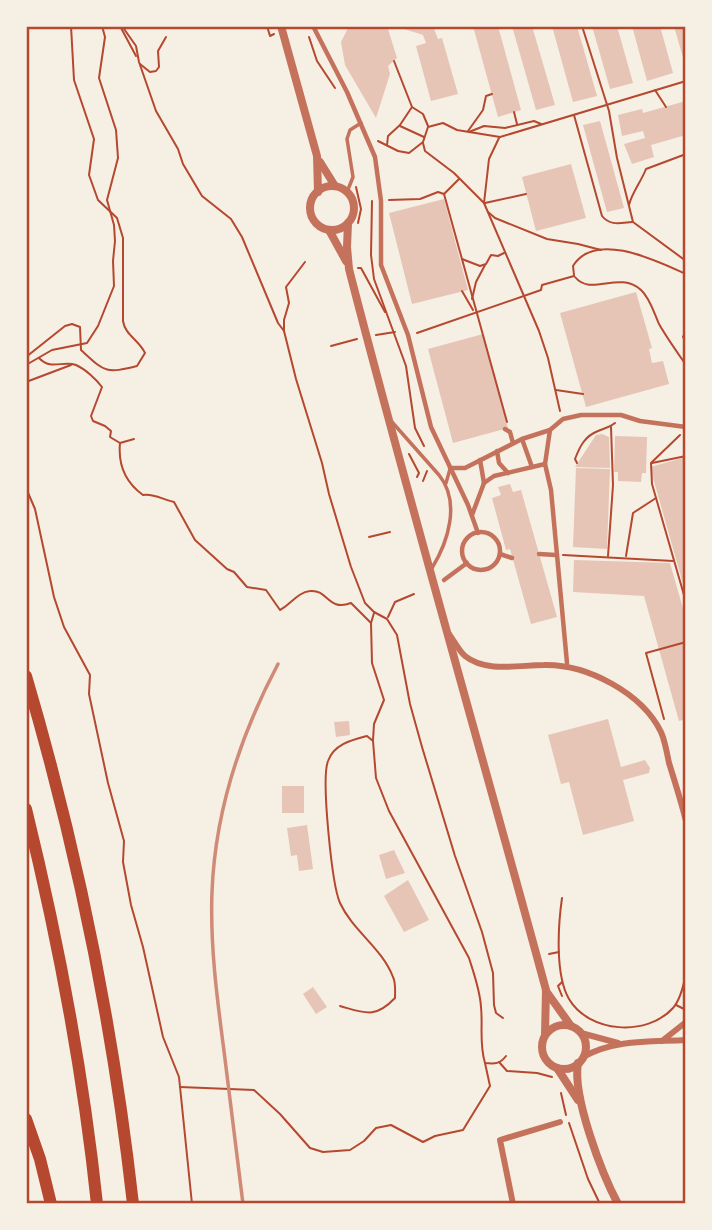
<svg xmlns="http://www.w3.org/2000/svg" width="712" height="1230" font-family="'Varela Round',sans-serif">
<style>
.building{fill:#e6c5b7}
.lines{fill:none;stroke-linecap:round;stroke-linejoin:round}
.path{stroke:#b5482f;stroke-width:2}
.service{stroke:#c5725c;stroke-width:3.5}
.pedestrian{stroke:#c5725c;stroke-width:4.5}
.minor{stroke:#c5725c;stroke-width:6}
.tertiary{stroke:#c5725c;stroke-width:8}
.motorway{stroke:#b5482f;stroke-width:12}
.rail{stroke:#cf8b77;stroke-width:3.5}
.neatline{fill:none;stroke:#b5482f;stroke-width:2.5}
</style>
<rect width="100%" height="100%" fill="#f6efe4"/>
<!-- building -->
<g class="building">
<polygon points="349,26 394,26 388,29 397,58 388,66 390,74 376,118 345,65 341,42"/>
<polygon points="395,26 433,26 438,39 442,38 458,94 431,101 416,46 426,43 423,35"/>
<polygon points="473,26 498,26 521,110 498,117"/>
<polygon points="512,26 532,26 555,105 536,110"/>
<polygon points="552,26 577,26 597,96 573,102"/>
<polygon points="592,26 617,26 633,83 610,89"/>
<polygon points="632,26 660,26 673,73 647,81"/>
<polygon points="674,26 686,26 686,65 685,65"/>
<polygon points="686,101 686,135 651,145 654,157 632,164 624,144 645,138 643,131 622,136 618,115 642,109 643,113"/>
<polygon points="600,121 624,208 607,212 583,125"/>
<polygon points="571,164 586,218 536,231 522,177"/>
<polygon points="444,199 468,290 412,304 389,213"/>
<polygon points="636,292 652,348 649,349 652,363 663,361 669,384 586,407 560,313"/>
<polygon points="483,334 508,428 453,443 428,349"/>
<polygon points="602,434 609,437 610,468 575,467 596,435"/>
<polygon points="615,436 647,437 646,473 642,473 641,482 618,481 618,472 614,472"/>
<polygon points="686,457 686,591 685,591 650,467"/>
<polygon points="576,468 610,469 607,549 573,547"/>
<polygon points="510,484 513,492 521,490 557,617 531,624 510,549 506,550 492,498 501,495 498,487"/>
<polygon points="574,560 670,563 686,619 686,719 679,721 644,596 573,592"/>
<polygon points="608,719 621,767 645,760 650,768 649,773 623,780 634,821 583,835 569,782 561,784 548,735"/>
<polygon points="349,721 350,735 336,737 334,722"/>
<rect x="282" y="786" width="22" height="27"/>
<polygon points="307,825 313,869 299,871 297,855 291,856 287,828"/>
<polygon points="394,850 405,873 386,879 379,855"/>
<polygon points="408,880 429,920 404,932 384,896"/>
<polygon points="313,987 327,1007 316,1014 303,994"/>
</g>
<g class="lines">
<!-- path -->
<g class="path">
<polyline points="120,26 136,56"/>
<polyline points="122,26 136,46 139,62 156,111 178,149 183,164 202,196 231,219 242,237 278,323 284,331"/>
<polyline points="267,26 270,36 274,34"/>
<polyline points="582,26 609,111 617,158 633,222 686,261"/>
<polyline points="309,37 317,61 335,88"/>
<polyline points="394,61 412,107 423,114 428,126"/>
<polyline points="140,64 150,72 156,71 159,67 158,51 166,37"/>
<polyline points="655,90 666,107"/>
<polyline points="514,112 517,124"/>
<path d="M574,115l28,101c8,10 18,7 30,6"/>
<polyline points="400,126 424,137"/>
<polyline points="468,131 483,110 486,96 492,94"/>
<polyline points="469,132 484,126 505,128 534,121 541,124"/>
<polyline points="378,141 398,151 409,153 423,142 428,127 443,123 457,130 500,137 686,81"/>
<polyline points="423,143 425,151 454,173 484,203 539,331 548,358 560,411"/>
<polyline points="387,145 388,136 400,125 412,107"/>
<polyline points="356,187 361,209 358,223"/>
<polyline points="444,194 507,422"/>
<polyline points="389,200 420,199 438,192 444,194 459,179"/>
<polyline points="372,201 371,255 374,279 406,366 415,428 424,446"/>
<polyline points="484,203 489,159 499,138"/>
<polyline points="485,203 526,194"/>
<path d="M629,205c3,-13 12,-23 17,-36l40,-15"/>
<polyline points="488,212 495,218 547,239 578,244 601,250"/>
<polyline points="462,259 480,266 486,264 491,255 498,256 504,253"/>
<polyline points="305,262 286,287 289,303 284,320 284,331 296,379 322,463 329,494 351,567 365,603 374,612 387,619 397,635 410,704 422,747 455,856 482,932 493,973 494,1005 496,1013 503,1018"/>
<polyline points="358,268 361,268 385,312"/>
<path d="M574,275l-1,-9c22,-36 84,-5 113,8"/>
<path d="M575,277c16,20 44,-7 66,13 9,8 13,23 18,34 8,14 18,28 27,41"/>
<polyline points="462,291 473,310"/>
<polyline points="472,299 476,282 485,265"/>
<polyline points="686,331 683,337 686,341"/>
<polyline points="417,333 541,290 542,285 574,276"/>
<polyline points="376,335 395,332"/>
<polyline points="331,346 357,339"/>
<path d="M26,357l39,-31 7,-2 8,3 1,23c24,22 24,24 56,16l8,-13c-6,-13 -20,-18 -22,-32v-83l-6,-20 -19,-18 -9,-25 5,-36 -20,-59 -3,-54"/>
<path d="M39,358c12,13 24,2 37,7 9,4 20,14 26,22l-11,29 2,5 12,5 6,5 -1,6 10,6 14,-4"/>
<polyline points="26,365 52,350 87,343 98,326 114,286 113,261 115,241 114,225 107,200 118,158 116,130 99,78 105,37 102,26"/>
<polyline points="26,382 71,365"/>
<polyline points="556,390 583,394"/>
<polyline points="680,435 651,463 652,484 686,602"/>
<path d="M120,443c-2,21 5,39 23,52 11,-2 20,5 31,7l21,38 32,29 7,3 13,15 19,3 14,20c10,-5 18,-18 30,-19 18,-2 18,21 41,12l20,20"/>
<polyline points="409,454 419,473 417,477"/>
<path d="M577,463l-2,-4c5,-13 10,-23 23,-28 7,-3 11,-3 17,-8"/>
<polyline points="652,463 686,456"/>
<polyline points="423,481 427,471"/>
<polyline points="26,488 35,509 54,597 64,627 90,675 89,694 108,783 124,841 123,862 131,905 143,947 163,1037 179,1077 192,1204"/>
<polyline points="369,537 390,532"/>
<polyline points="563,555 673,561"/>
<polyline points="608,556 613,485 611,427"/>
<polyline points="626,556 633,513 656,498"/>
<polyline points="388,617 395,602 414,594"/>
<polyline points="664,719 646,653 686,642"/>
<polyline points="373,740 374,724 384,700 372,663 371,623 374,613"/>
<path d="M562,898c-4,28 -7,77 7,101 20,34 78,38 104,9 8,-9 11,-24 13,-35"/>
<polyline points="686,922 686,940"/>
<polyline points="549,954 559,952"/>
<polyline points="562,982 558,986 562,996"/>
<polyline points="676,1005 686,1010"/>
<path d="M340,1006c25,7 35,13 55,-8 0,-7 1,-15 -2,-21 -11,-29 -40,-46 -53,-74 -8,-18 -19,-124 -12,-142 6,-17 24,-21 39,-25l6,5 3,37 13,33 80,147c5,16 11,32 12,49 2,19 -2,37 4,56 10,1 15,1 21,-7"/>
<polyline points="499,1062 507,1071 537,1073 552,1077"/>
<polyline points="180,1087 254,1090 280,1114 310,1148 323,1152 350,1150 364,1141 376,1128 391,1125 423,1142 435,1136 463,1130 490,1086 485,1063"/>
<polyline points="561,1093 566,1115"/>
<polyline points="569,1123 588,1179 600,1204"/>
</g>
<!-- service -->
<g class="service">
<polyline points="347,192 353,177 347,139 350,130 361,123"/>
<path d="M392,422l47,53c22,27 9,67 -7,93"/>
<polyline points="446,483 450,469"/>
</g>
<!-- pedestrian -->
<g class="pedestrian">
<polyline points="313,26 347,92 375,157 381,201 381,265 408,335 431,427 468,505 478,533"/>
<polyline points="505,429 510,432 513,443"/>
<polyline points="550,430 545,464 551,490 567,663"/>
<polyline points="522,439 532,467"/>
<polyline points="497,451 499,463 508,473"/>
<polyline points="450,468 465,468 522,439 550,430 563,419 581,415 621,415 640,421 686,427"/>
<polyline points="484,483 494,476 545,464"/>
<polyline points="472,515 484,483 480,460"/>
<circle cx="481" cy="551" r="19"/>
<polyline points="500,554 512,558"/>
<polyline points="539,554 556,555"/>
<polyline points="444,580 467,563"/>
</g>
<!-- minor -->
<g class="minor">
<path d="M449,634c5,7 10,17 16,22 21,17 55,9 79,9 43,-1 98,28 117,67 4,9 6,21 8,31 6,19 12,38 17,58"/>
<polyline points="581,1033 618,1043"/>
<polyline points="662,1041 686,1022"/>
<path d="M583,1057c32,-18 67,-15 103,-17"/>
<polyline points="513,1204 500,1140 560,1122"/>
</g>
<!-- tertiary -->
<g class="tertiary">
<polyline points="281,26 317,156 318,192"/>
<polyline points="320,162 335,186"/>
<circle cx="332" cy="208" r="22"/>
<path d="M348,223l-1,24 2,22c62,241 132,481 197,721l-1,44"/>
<polyline points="329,230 346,261"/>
<polyline points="546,991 571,1026"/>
<circle cx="564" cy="1047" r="22"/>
<path d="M578,1063c-6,33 24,111 40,141"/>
<polyline points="557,1068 578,1100"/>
</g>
<!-- motorway -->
<g class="motorway">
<path d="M26,676c51,173 87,349 107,528"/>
<path d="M26,809c32,130 57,262 71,395"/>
<polyline points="26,1119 40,1159 51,1204"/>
</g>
<!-- rail -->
<path class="rail" d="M243,1204c-6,-51 -13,-102 -19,-153 -7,-53 -14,-106 -12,-159 3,-80 29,-158 66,-228"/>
</g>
<!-- border -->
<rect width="712" height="1230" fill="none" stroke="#f6efe4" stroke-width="56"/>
<rect x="28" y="28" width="656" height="1174" class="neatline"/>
</svg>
